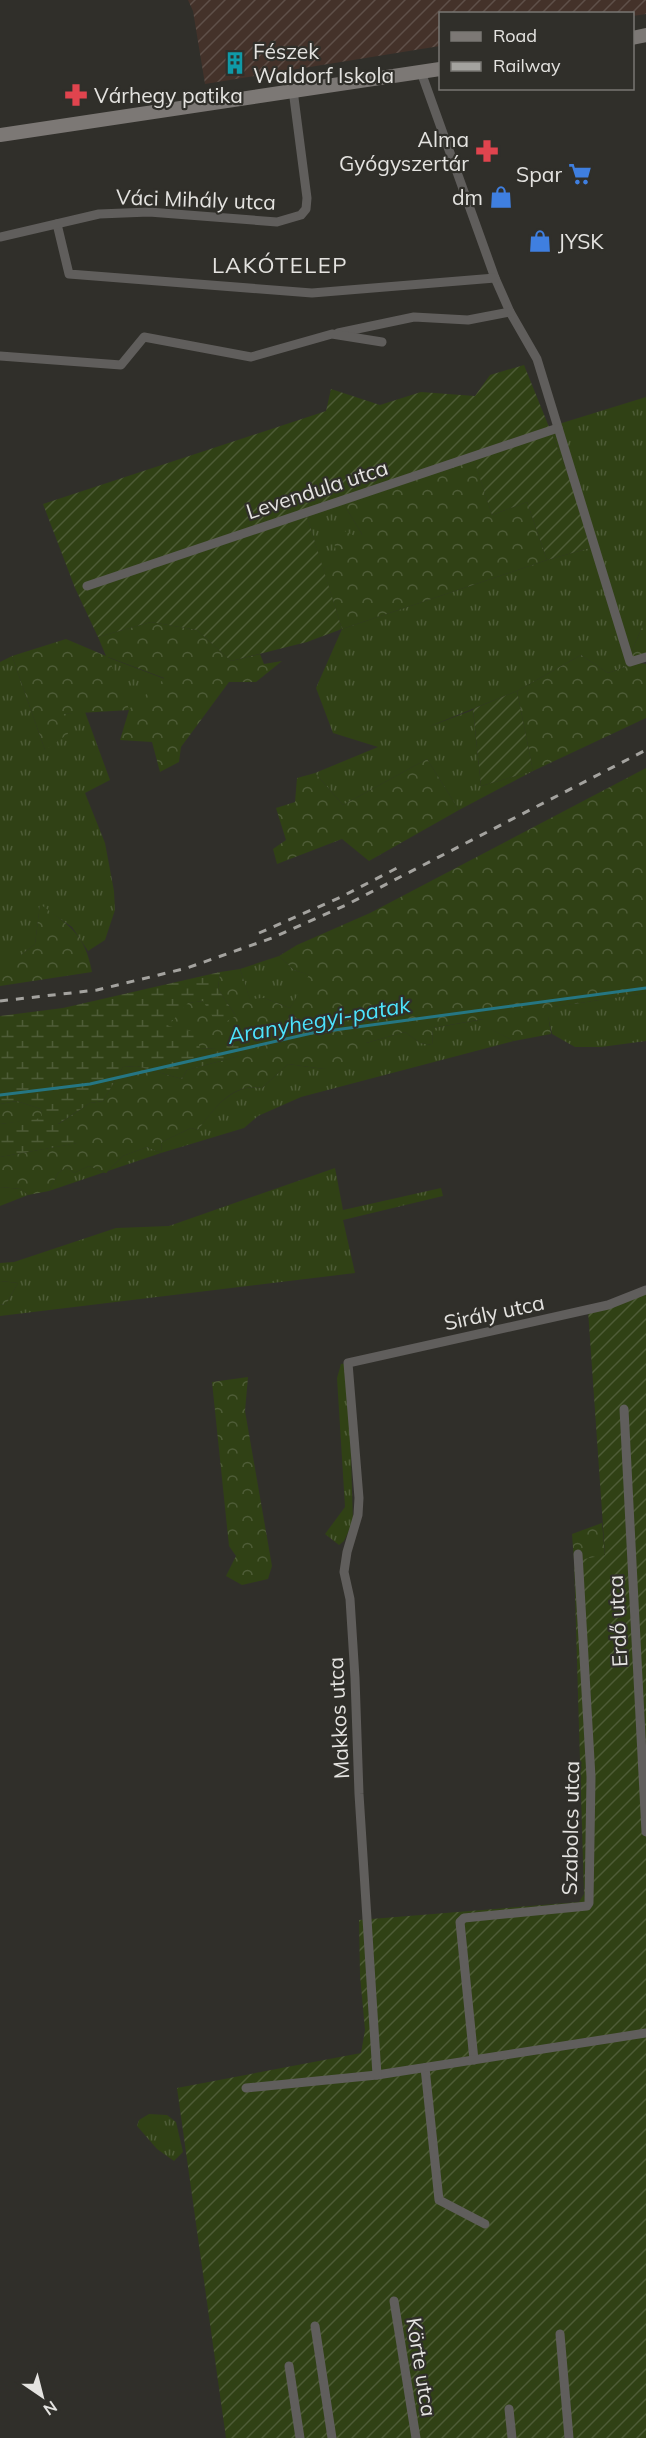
<svg xmlns="http://www.w3.org/2000/svg" width="646" height="2438" font-family="Mulish,sans-serif">
<style>
.industrial{fill:url(#industrial-furrows)}
.grass{fill:url(#grass-tufts)}
.forest{fill:url(#forest-crowns);fill-rule:evenodd}
.wetland{fill:url(#wetland-marsh)}
.garden{fill:url(#garden-furrows)}
.lines{fill:none;stroke-linecap:round;stroke-linejoin:round}
.stream{stroke:#257683;stroke-width:3}
.minor{stroke:#605e5c;stroke-width:9}
.secondary{stroke:#7c7875;stroke-width:14}
.rail{stroke:#a4a39f;stroke-width:3;stroke-dasharray:8 8;stroke-linecap:butt}
.labels{text-anchor:middle;dominant-baseline:central;stroke-width:4.5;stroke-linejoin:round;paint-order:stroke}
.poi-label{font-size:21px;fill:#e4e3e0;stroke:#302f2a;text-anchor:start}
.street-label{font-size:21px;fill:#e4e3e0;stroke:#302f2a}
.neighbourhood-label{font-size:22px;letter-spacing:1.5px;fill:#e4e3e0;stroke:#302f2a}
.water-label{font-size:22px;font-style:italic;fill:#4de3fc;stroke:#302f2a}
</style>
<defs>
<pattern id="industrial-furrows" width="10" height="10" patternUnits="userSpaceOnUse" patternTransform="scale(1.5)"><rect width="10" height="10" fill="#44322a"/><path d="M-1 1l2-2M0 10L10 0M9 11l2-2" fill="none" stroke="#5f5049"/></pattern>
<pattern id="grass-tufts" width="24" height="20" patternUnits="userSpaceOnUse" patternTransform="scale(1.5)"><rect width="24" height="20" fill="#304115"/><path d="M3 7l-1-3M5 7V3M7 7l1-3M15 17l-1-3M17 17v-4M19 17l1-3" fill="none" stroke="#4e5c37"/></pattern>
<pattern id="forest-crowns" width="20" height="18" patternUnits="userSpaceOnUse" patternTransform="scale(1.5)"><rect width="20" height="18" fill="#304115"/><path d="M2 6a3 3 0 1 1 6 0M12 15a3 3 0 1 1 6 0" fill="none" stroke="#4e5c37"/></pattern>
<pattern id="wetland-marsh" width="20" height="14" patternUnits="userSpaceOnUse" patternTransform="scale(1.5)"><rect width="20" height="14" fill="#304115"/><path d="M1 5h8M5 5V1M11 12h8M15 12V8" fill="none" stroke="#4e5c37"/></pattern>
<pattern id="garden-furrows" width="10" height="10" patternUnits="userSpaceOnUse" patternTransform="scale(1.5)"><rect width="10" height="10" fill="#304115"/><path d="M-1 1l2-2M0 10L10 0M9 11l2-2" fill="none" stroke="#4e5c37"/></pattern>
</defs>
<rect width="100%" height="100%" fill="#302f2a"/>
<!-- industrial -->
<polygon class="industrial" points="188,0 646,0 646,14 633,16 632,14 440,14 440,46 205,84 193,11"/>
<!-- grass -->
<g class="grass">
<polygon points="646,397 646,618 625,667 608,673 581,655 517,691 428,727 473,710 481,786 533,771 459,810 427,759 343,805 315,773 378,747 333,733 316,688 342,629 547,560 597,546 549,427"/>
<polygon points="340,498 362,534 338,561 323,569 305,510"/>
<polygon points="12,656 45,750 62,714 85,712 110,780 85,793 105,843 114,891 115,910 105,940 88,951 72,927 40,905 35,944 21,955 0,955 0,662"/>
<polygon points="107,657 165,679 129,710"/>
<polygon points="279,956 294,970 310,975 290,1008 264,998 250,1000 240,969"/>
<polygon points="646,993 646,1041 601,1047 575,1047 552,1034 546,1008"/>
<path d="M484,1019l1,7 29,15 -213,56 -43,19 -14,12 -83,25 -112,38 9,-18 9,-6 7,6 15,-7 17,7 17,-17 24,-9 14,6 1,-11 29,-14 7,2c16,-21 34,-47 64,-42l26,-24 36,5 42,-26 39,-11 15,11 12,2 1,-17z"/>
<polygon points="335,1168 343,1210 441,1188 443,1196 343,1220 355,1273 0,1316 0,1305 6,1304 18,1283 0,1281 0,1263 14,1262 116,1228 169,1226"/>
<polygon points="0,1187 21,1189 28,1195 0,1206"/>
<polygon points="348,1363 353,1522 344,1541 339,1545 325,1534 345,1507 337,1378 341,1364"/>
<polygon points="149,2114 167,2115 176,2122 183,2152 174,2161 157,2149 137,2126 139,2120"/>
</g>
<!-- forest -->
<g class="forest">
<polygon points="472,453 492,515 527,502 547,560 342,629 323,569 338,560 330,524 357,537 362,534 340,498"/>
<polygon points="646,618 646,659 639,663 646,664 646,718 533,771 517,691 581,655 608,673 625,667"/>
<path d="M151,622l46,8 34,31 29,-7 4,10 18,-3 -26,21h-27l-48,65 -2,15 -19,10 -8,-30 -32,-2 9,-30 -66,4 5,20 -23,16 -33,-94 54,-17 40,17 -8,-19zM108,657l56,21v1l-35,30z"/>
<polygon points="427,759 459,810 369,861 342,839 277,864 273,849 286,840 276,808 295,802 297,778 315,773 343,805"/>
<path d="M646,768v225l-99,15 4,26 -37,7 -30,-15 -1,-7 -50,9 -1,17 -12,-2 -15,-11 -39,11 -1,13 -41,13 -36,-5 -26,24c-30,-6 -48,21 -64,42l-7,-2 -29,14 -1,11 -14,-6 -24,9 -17,17 -17,-7 -15,7 -7,-6 -9,6 -9,18 -21,4 -7,-6 -21,-2v-30l77,-14 -20,-18 33,-22 13,-2 20,-34 14,-1 45,13 5,-9 52,-14 -23,-8 -16,1 -33,-23 20,-23 16,-2 33,15 -18,-27 2,-17 20,-3 10,30 14,-1 26,10 19,-33 -15,-5 -15,-14 18,-11 73,-32z"/>
<path d="M40,904c30,22 45,30 52,68l-92,14v-31h21l14,-11z"/>
<polygon points="17,1101 41,1109 43,1119 0,1124 0,1104"/>
<polygon points="0,1281 18,1283 6,1304 0,1305"/>
<polygon points="248,1377 245,1411 272,1566 268,1579 242,1585 226,1576 236,1556 229,1546 212,1382"/>
<polygon points="602,1523 605,1556 574,1561 572,1534"/>
</g>
<!-- wetland -->
<polygon class="wetland" points="220,972 218,989 236,1016 218,1026 203,1001 188,1003 168,1026 196,1032 200,1049 216,1048 219,1042 262,1035 239,1056 187,1070 182,1079 137,1066 123,1067 103,1101 90,1103 58,1124 78,1143 0,1157 0,1124 42,1118 41,1109 17,1101 0,1104 0,1016 63,1008"/>
<!-- garden -->
<g class="garden">
<polygon points="524,365 597,546 547,560 527,502 492,515 472,454 305,510 342,629 307,642 231,661 197,630 151,622 98,637 75,588 43,504 326,411 331,389 380,405 421,392 475,396 490,375"/>
<polygon points="517,691 533,771 481,786 473,709"/>
<polygon points="646,1290 646,2438 226,2438 177,2088 361,2053 365,2030 360,1975 359,1920 579,1902 584,1894 574,1561 605,1555 588,1310"/>
</g>
<g class="lines">
<!-- stream -->
<polyline class="stream" points="0,1095 90,1084 312,1033 646,988"/>
<!-- minor -->
<g class="minor">
<polyline points="421,72 495,278 510,312 537,359 630,662 646,657"/>
<polyline points="57,224 69,274 312,293 495,278"/>
<polyline points="0,237 99,214 149,212 277,222 301,215 306,209 307,198 293,90"/>
<polyline points="338,333 414,317 468,320 510,312"/>
<polyline points="0,356 121,365 144,337 251,357 332,334 382,342"/>
<polyline points="87,586 558,428"/>
<polyline points="624,1409 646,1832"/>
<polyline points="474,2060 460,1922 464,1918 587,1906 589,1903 591,1777 578,1554"/>
<polyline points="425,2068 439,2200 485,2224"/>
<polyline points="377,2075 646,2033"/>
<polyline points="246,2088 377,2075 359,1794 355,1678 350,1599 344,1572 347,1552 358,1515 359,1498 348,1363 608,1305 646,1290"/>
<polyline points="394,2301 416,2438"/>
<polyline points="315,2326 332,2438"/>
<polyline points="560,2334 569,2438"/>
<polyline points="289,2366 300,2438"/>
<polyline points="509,2409 512,2438"/>
</g>
<!-- secondary -->
<g class="secondary">
<polyline points="632,38 646,35"/>
<polyline points="0,135 440,69"/>
</g>
<!-- rail -->
<g class="rail">
<polyline points="259,933 341,897 397,868"/>
<polyline points="0,1001 97,990 187,968 272,938 346,905 646,750"/>
</g>
</g>
<!-- icons -->
<defs>
<g id="building-bare" transform="scale(1.8)"><path d="M-4-6H4V6H1V3H-1V6H-4ZM-2.5-4.3h1.7v1.8h-1.7ZM.8-4.3h1.7v1.8H.8ZM-2.5-1h1.7V.8h-1.7ZM.8-1h1.7V.8H.8Z" fill="#0f9aa8" stroke="#302f2a" stroke-width="2.5" paint-order="stroke"/></g>
<g id="pharmacy-bare" transform="scale(1.8)"><path d="M-2-6h4v4h4v4h-4v4h-4v-4h-4v-4h4Z" fill="#e0444e" stroke="#302f2a" stroke-width="2.5" paint-order="stroke"/></g>
<g id="supermarket-bare" transform="scale(1.8)"><path d="M-6-5.5h2.5l.6 2H6L4.5 2H-2.5L-4.4-4H-6ZM-1.5 3.2a1.3 1.3 0 1 0 .1 0ZM3 3.2a1.3 1.3 0 1 0 .1 0Z" fill="#3f7fe0" stroke="#302f2a" stroke-width="2.5" paint-order="stroke"/></g>
<g id="shop-bare" transform="scale(1.8)"><path d="M-5-2.5h2.3a2.7 3.5 0 0 1 5.4 0H5L5.5 6h-11ZM-1.5-2.5h3a1.5 2.3 0 0 0-3 0Z" fill="#3f7fe0" stroke="#302f2a" stroke-width="2.5" paint-order="stroke"/></g>
</defs>
<g fill-rule="evenodd">
<use href="#building-bare" x="235" y="63"/>
<use href="#pharmacy-bare" x="76" y="95"/>
<use href="#pharmacy-bare" x="487" y="151"/>
<use href="#supermarket-bare" x="580" y="174"/>
<use href="#shop-bare" x="501" y="197"/>
<use href="#shop-bare" x="540" y="241"/>
</g>
<g class="labels">
<!-- poi labels -->
<g class="poi-label">
<text x="253" y="51">Fészek<tspan x="253" dy="24">Waldorf Iskola</tspan></text>
<text x="94" y="95">Várhegy patika</text>
<text x="469" y="139" text-anchor="end">Alma<tspan x="469" dy="24">Gyógyszertár</tspan></text>
<text x="562" y="174" text-anchor="end">Spar</text>
<text x="483" y="197" text-anchor="end">dm</text>
<text x="558" y="241">JYSK</text>
</g>
<!-- street labels -->
<g class="street-label">
<text transform="translate(196 199) rotate(2)">Váci Mihály utca</text>
<text transform="translate(317 489) rotate(-18)">Levendula utca</text>
<text transform="translate(494 1312) rotate(-12)">Sirály utca</text>
<text transform="translate(617 1621) rotate(-93)">Erdő utca</text>
<text transform="translate(338 1718) rotate(-93)">Makkos utca</text>
<text transform="translate(570 1828) rotate(-89)">Szabolcs utca</text>
<text transform="translate(422 2367) rotate(81)">Körte utca</text>
</g>
<!-- neighbourhood labels -->
<g class="neighbourhood-label">
<text x="280" y="265">LAKÓTELEP</text>
</g>
<!-- water labels -->
<g class="water-label">
<text transform="translate(319 1020) rotate(-10)">Aranyhegyi-patak</text>
</g>
</g>
<!-- legend -->
<rect x="439" y="12" width="195" height="78" fill="#302f2a" stroke="#787773" stroke-width="1.5"/>
<rect x="451" y="32" width="30" height="9" fill="#7c7875" stroke="#787773" stroke-width="1.5"/>
<text x="493" y="42" font-size="18" fill="#e4e3e0">Road</text>
<rect x="451" y="62" width="30" height="9" fill="#a4a39f" stroke="#787773" stroke-width="1.5"/>
<text x="493" y="72" font-size="18" fill="#e4e3e0">Railway</text>
<!-- north arrow -->
<g transform="translate(42 2396) rotate(145)" stroke="#302f2a" stroke-width="4.5" paint-order="stroke">
<path d="M0-4.5L10 22L0 15L-10 22Z" fill="#e4e3e0"/>
<text y="-9" font-size="16" font-weight="bold" text-anchor="middle" fill="#e4e3e0">N</text>
</g>
</svg>
